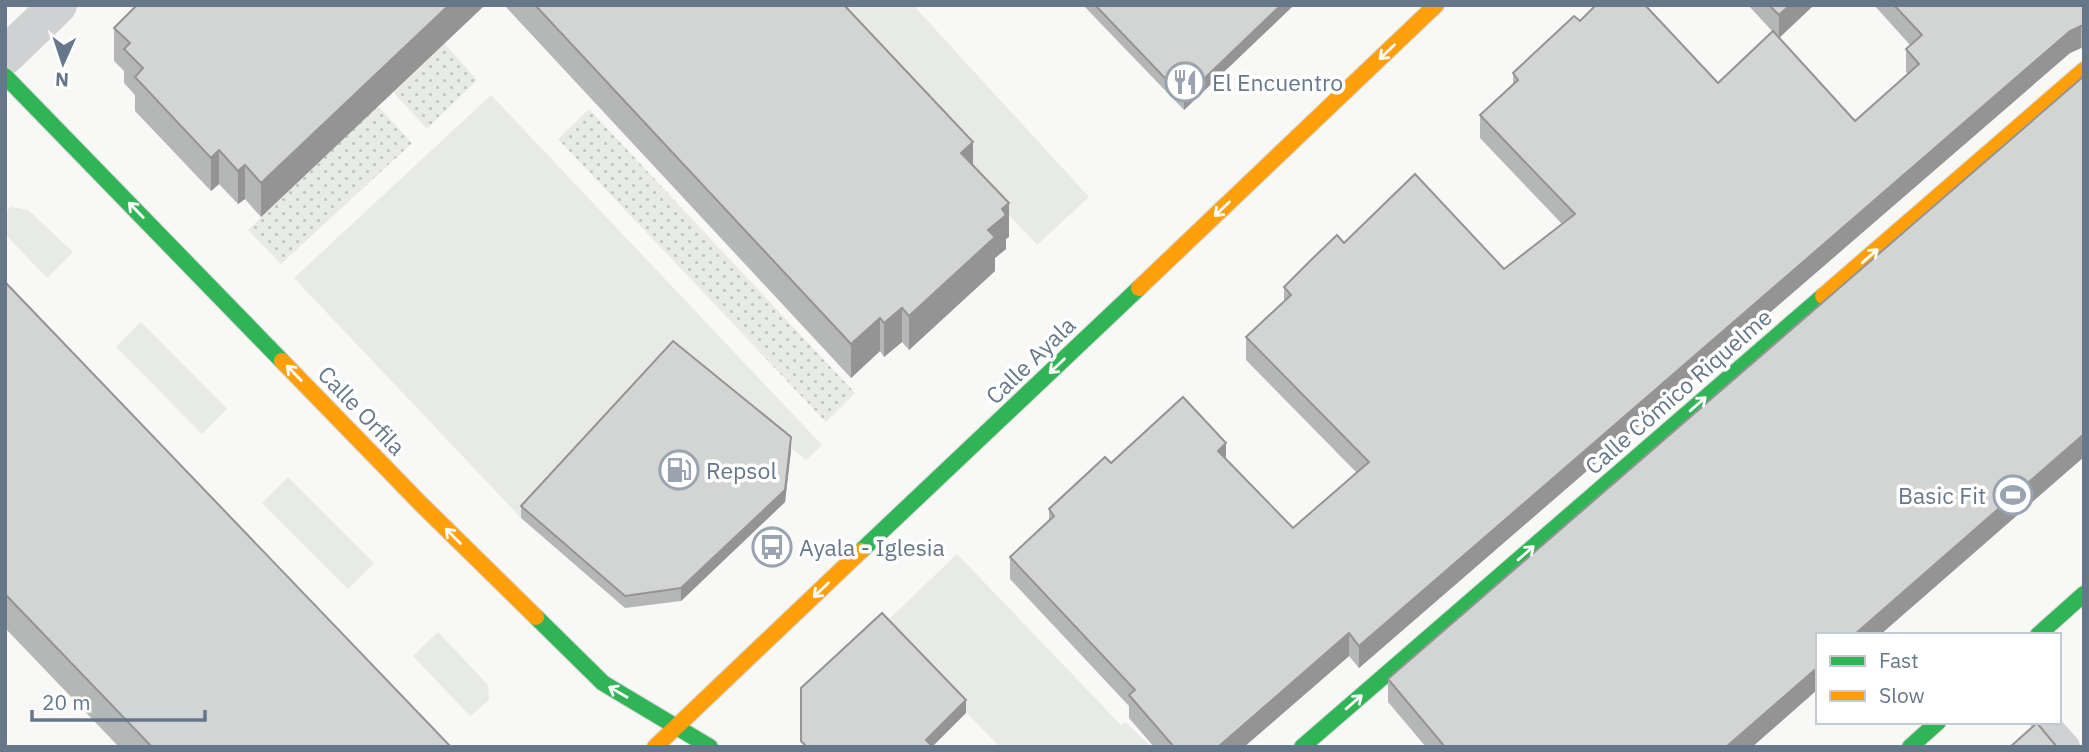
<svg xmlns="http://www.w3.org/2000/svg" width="2089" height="752" font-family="'IBM Plex Sans',sans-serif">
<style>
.green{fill:#e8ebe5}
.garden{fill:url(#garden-dots)}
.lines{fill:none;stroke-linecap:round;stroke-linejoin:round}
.fast-casing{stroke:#d5d6d7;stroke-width:18}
.slow-casing{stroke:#d5d6d7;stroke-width:18}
.lane{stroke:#d0d1d2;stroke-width:28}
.street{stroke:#d0d1d2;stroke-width:38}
.fast{stroke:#30b455;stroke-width:16}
.slow{stroke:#ff9f0a;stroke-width:16}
.wall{fill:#b5b6b6}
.shaded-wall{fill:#949494}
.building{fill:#d3d4d4;stroke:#949494;stroke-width:2}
.oneway{stroke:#fff}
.labels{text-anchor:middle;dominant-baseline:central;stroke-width:7;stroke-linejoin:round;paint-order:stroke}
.poi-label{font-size:23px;fill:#667789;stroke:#fff;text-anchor:start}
.street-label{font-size:23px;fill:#667789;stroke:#fff}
</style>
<defs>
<pattern id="garden-dots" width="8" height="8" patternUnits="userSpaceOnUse" patternTransform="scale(1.75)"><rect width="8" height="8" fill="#e8ebe5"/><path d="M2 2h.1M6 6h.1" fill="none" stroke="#c0c3bf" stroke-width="1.8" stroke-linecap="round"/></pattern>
</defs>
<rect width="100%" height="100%" fill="#f8f8f7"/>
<!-- green -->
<g class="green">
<polygon points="813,5 913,5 1089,197 1037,245"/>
<polygon points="491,95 822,445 806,460 673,353 521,518 294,278"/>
<polygon points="11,207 28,210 73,252 47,278 5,234 5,212"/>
<polygon points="141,322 227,409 202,434 116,347"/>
<polygon points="288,477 374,563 348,589 262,503"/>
<polygon points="957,554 1121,725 1125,722 1152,747 1000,747 882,626"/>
<polygon points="438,632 488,685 489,700 470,716 413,656"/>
</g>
<!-- garden -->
<g class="garden">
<polygon points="444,43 477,80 427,129 393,92"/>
<polygon points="378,106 412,143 281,264 248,230"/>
<polygon points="589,109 855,393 826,422 558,139"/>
</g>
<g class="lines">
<!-- fast casing -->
<g class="fast-casing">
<g id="fast">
<polyline points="5,76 282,361"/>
<polyline points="861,551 1139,288"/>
<polyline points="536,617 603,683 710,747"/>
<polyline points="2038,635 2084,594"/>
<polyline points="1302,747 1823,296"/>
<polyline points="1910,747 1938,722"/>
</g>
</g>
<!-- slow casing -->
<g class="slow-casing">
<g id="slow">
<polyline points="1139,288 1436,5"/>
<polyline points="1823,296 2084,70"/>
<polyline points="282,361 420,503 536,617"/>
<polyline points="655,747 861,551"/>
</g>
</g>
<!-- lane -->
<polyline class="lane" points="2044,722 2066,747"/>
<!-- street -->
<polyline class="street" points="5,56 58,5"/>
<!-- fast -->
<use href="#fast" class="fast"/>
<!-- slow -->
<use href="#slow" class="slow"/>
</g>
<!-- wall -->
<g class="wall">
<polygon points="137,5 485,5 261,217 245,199 238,204 219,184 211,191 135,111 135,95 124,83 124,71 114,61 114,28"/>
<polygon points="504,5 844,5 973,165 1009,237 1006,239 1006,249 995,258 995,271 909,350 902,342 884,357 880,351 851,378"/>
<polygon points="1083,5 1294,5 1184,110"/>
<polygon points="1748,5 1814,5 1779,38 1855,121 1908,74 1906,72 1906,49 1910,45 1874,5 2084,5 2084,49 2081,48 2070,53 1359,668 1349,656 1244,747 1154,747 1129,718 1129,706 1010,579 1010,557 1049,521 1049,509 1111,463 1226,460 1293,528 1357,473 1246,360 1246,337 1284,302 1284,287 1344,243 1504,269 1562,224 1480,138 1480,115 1513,85 1513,73 1580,21 1718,83 1772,31"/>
<polygon points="5,282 451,747 119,747 5,628"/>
<polygon points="791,450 785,502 681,601 625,608 521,518 521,506"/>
<polygon points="1388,679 1818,689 1752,747 1426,747 1388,702"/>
</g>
<!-- shaded-wall -->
<g class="shaded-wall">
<polygon points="449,5 485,5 261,217 261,183"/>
<polygon points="1281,5 1294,5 1184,110 1184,98"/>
<polygon points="1790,5 1814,5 1779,38 1779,15"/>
<polygon points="2081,26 2081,48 2070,53 1359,668 1359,646 2070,31"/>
<polygon points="973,142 973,175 961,153"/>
<polygon points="219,150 219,184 211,191 211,158"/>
<polygon points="245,165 245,199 238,204 238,171"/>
<polygon points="1009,203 1009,237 1006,239 1006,249 995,258 995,271 909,350 909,316 988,230 1002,209"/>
<polygon points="902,308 902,342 884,357 884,323"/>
<polygon points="880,318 880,351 851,378 851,344"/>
<polygon points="2084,434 2084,457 1880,635 1854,635"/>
<polygon points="791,437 791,450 785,502 681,601 681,588"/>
<polygon points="1226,443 1226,466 1218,451"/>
<polygon points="1349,633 1349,656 1244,747 1218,747"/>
<polygon points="1818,667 1818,689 1752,747 1726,747"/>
<polygon points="966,700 966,713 932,747 926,740"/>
</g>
<!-- building -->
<g class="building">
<polygon points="137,5 449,5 261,183 245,165 238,171 219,150 211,158 135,77 143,68 124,49 130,43 114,28"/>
<polygon points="535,5 844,5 973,142 961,153 1009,203 1002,209 1006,215 988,230 995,237 909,316 902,308 884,323 880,318 851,344"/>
<polygon points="1095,5 1281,5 1184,98"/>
<polygon points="1596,5 1645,5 1718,83 1773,31 1855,121 1919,64 1906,49 1922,35 1894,5 2084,5 2084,26 2081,26 2070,31 1359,646 1349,633 1218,747 1174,747 1129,695 1135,690 1010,557 1054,516 1049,509 1105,457 1111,463 1183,397 1226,443 1218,451 1293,528 1369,462 1246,337 1291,295 1284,287 1310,261 1337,235 1344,243 1415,174 1504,269 1575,214 1480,115 1518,80 1513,73 1574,16 1580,21"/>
<polygon points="1769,5 1790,5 1779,15"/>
<polygon points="2084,76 2084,434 1854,635 1818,635 1818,667 1726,747 1445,747 1388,679"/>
<polygon points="5,282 451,747 152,747 5,594"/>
<polygon points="673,341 791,437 785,490 681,588 625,596 521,506"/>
<polygon points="882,613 966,700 926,740 933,747 807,747 801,741 801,688"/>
<polygon points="2037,723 2057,747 2010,747"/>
</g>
<!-- one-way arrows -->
<defs><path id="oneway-shaft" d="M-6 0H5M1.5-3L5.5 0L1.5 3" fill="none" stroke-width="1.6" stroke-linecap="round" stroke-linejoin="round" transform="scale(1.75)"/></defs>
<g class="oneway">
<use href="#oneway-shaft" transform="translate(1387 52) rotate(136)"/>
<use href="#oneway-shaft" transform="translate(1222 209) rotate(136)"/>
<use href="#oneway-shaft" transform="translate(136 210) rotate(-134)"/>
<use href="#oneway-shaft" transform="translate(1870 256) rotate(-41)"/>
<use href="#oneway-shaft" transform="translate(1057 366) rotate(136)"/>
<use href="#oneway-shaft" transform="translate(294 373) rotate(-134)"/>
<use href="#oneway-shaft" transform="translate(1698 404) rotate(-41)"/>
<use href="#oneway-shaft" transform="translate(453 536) rotate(-135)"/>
<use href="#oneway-shaft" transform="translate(1526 553) rotate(-41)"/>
<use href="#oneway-shaft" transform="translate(821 590) rotate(136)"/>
<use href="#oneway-shaft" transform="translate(618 692) rotate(-150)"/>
<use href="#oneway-shaft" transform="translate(1354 702) rotate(-41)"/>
</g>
<!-- icons -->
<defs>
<g id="restaurant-ring" transform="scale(2.0125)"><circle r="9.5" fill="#fff" stroke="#99a4b0" stroke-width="1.5"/><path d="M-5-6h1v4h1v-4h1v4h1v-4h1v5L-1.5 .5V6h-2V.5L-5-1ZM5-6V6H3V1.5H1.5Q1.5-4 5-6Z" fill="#99a4b0"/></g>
<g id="fuel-ring" transform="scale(2.0125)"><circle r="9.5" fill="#fff" stroke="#99a4b0" stroke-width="1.5"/><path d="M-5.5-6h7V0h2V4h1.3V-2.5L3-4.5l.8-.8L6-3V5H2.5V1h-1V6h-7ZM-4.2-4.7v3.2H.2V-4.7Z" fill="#99a4b0"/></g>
<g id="stadium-ring" transform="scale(2.0125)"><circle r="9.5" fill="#fff" stroke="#99a4b0" stroke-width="1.5"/><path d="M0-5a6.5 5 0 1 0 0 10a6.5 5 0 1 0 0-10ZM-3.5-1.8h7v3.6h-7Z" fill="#99a4b0"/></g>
<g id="bus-ring" transform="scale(2.0125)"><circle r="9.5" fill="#fff" stroke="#99a4b0" stroke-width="1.5"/><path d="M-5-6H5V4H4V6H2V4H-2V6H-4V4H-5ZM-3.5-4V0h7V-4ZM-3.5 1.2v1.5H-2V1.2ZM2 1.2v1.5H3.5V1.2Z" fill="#99a4b0"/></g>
</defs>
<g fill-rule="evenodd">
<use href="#restaurant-ring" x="1185" y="82"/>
<use href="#fuel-ring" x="679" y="470"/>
<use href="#stadium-ring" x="2013" y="495"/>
<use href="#bus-ring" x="772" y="547"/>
</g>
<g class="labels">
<!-- poi labels -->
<g class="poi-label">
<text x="1212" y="82">El Encuentro</text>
<text x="706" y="470">Repsol</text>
<text x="1986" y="495" text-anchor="end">Basic Fit</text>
<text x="799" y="547">Ayala - Iglesia</text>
</g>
<!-- street labels -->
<g class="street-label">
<text transform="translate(1030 360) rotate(-44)">Calle Ayala</text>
<text transform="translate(1678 391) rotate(-41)">Calle Cómico Riquelme</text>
<text transform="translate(362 410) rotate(46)">Calle Orfila</text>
</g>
</g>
<!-- border -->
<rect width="2089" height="752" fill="none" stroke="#667789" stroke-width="14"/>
<!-- legend -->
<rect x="1816" y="633" width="245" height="91" fill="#ffffff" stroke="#c2c9d0" stroke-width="2"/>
<rect x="1830" y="656" width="35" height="10" fill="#30b455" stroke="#c2c9d0" stroke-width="2"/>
<text x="1879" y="668" font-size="21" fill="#667789">Fast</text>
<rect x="1830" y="691" width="35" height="10" fill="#ff9f0a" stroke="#c2c9d0" stroke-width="2"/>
<text x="1879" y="703" font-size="21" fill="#667789">Slow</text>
<!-- north arrow -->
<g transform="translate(63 63) rotate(183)" stroke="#ffffff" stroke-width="5" paint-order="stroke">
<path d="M0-5L12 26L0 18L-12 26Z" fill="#667789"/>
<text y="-10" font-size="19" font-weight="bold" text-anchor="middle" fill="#667789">N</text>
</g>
<!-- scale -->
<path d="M32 710v10h173v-10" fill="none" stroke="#667789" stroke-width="3.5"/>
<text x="42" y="710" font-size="21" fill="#667789" stroke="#ffffff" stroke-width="5" paint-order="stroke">20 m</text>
</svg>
